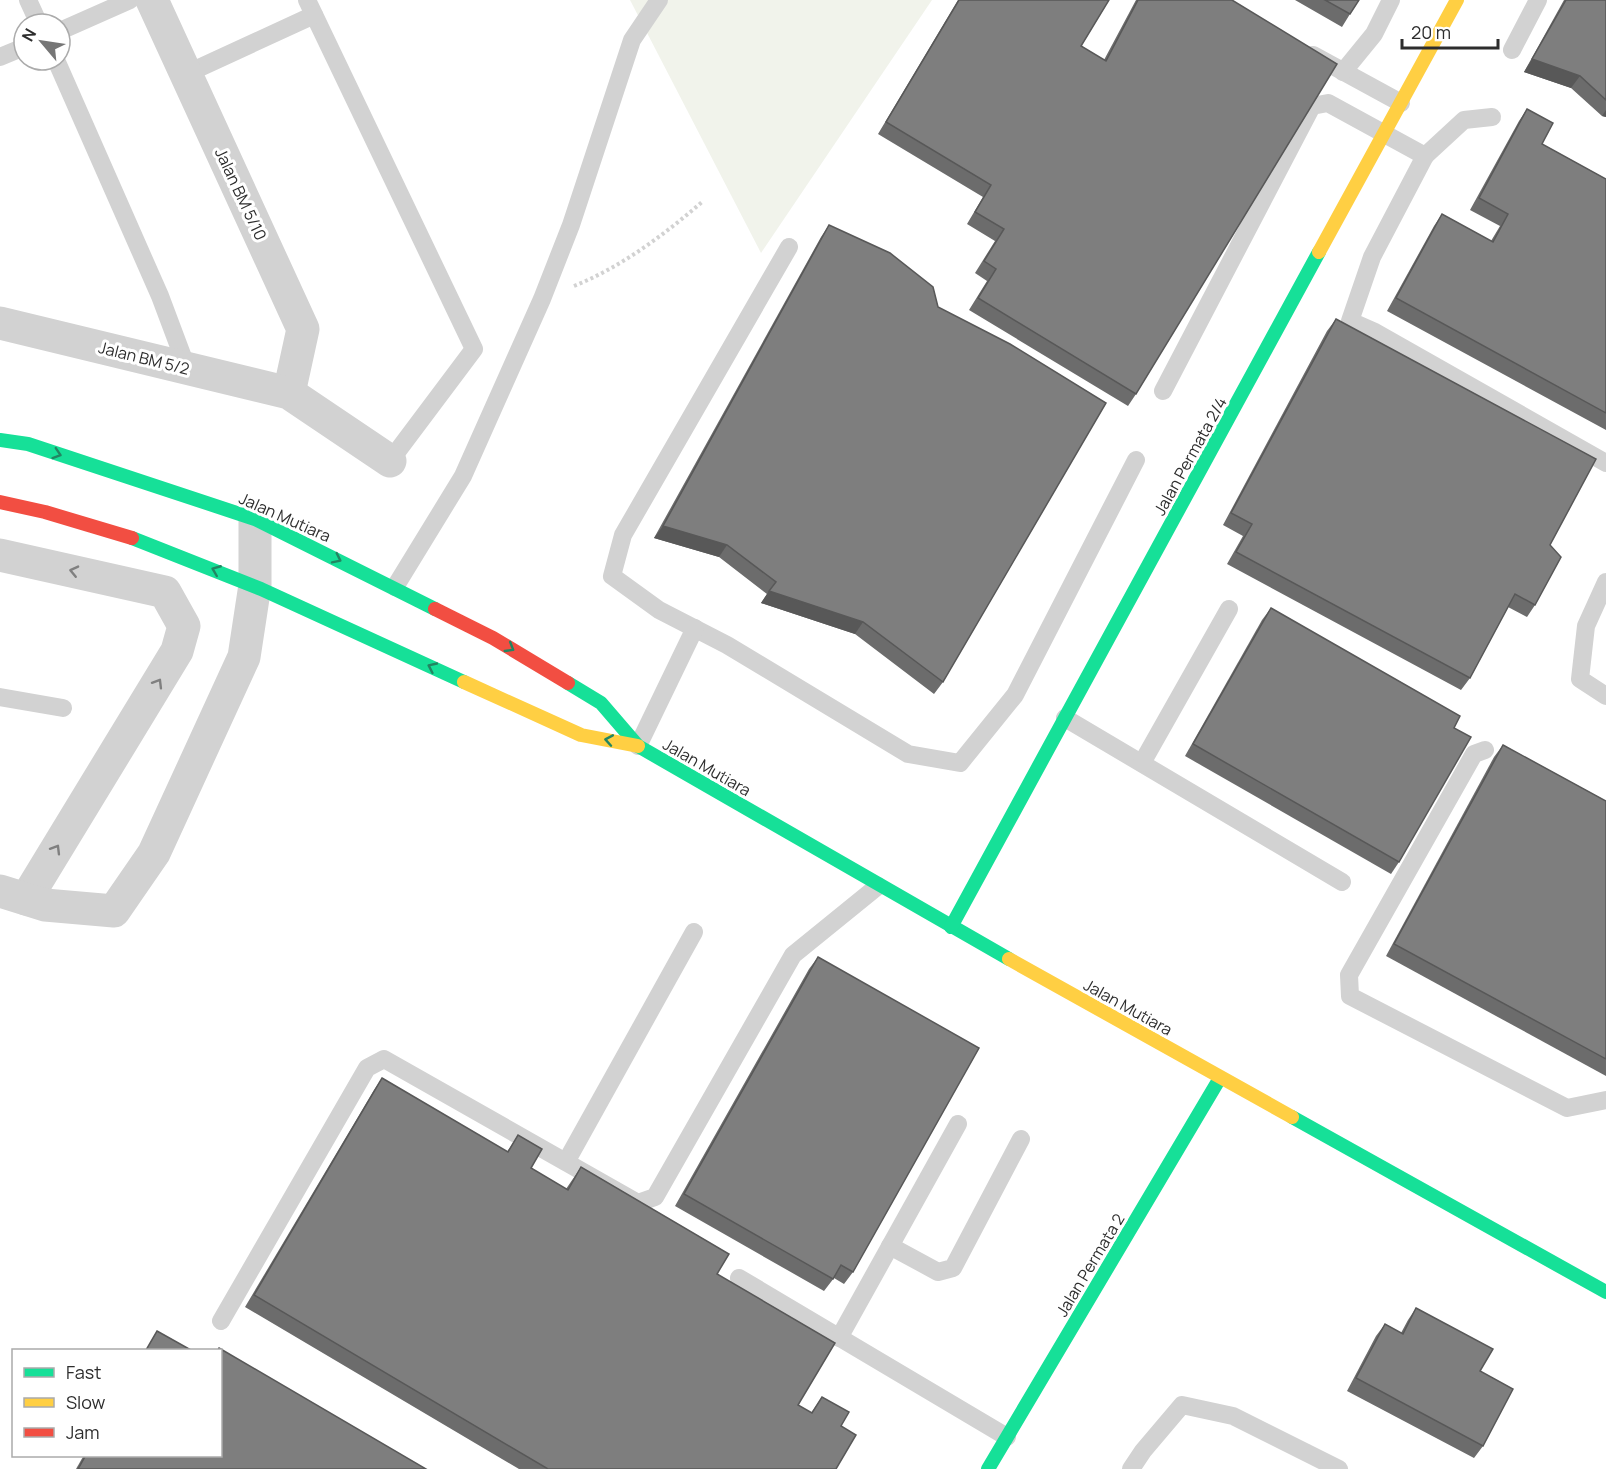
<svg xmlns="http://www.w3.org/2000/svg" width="1606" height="1469" font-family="Manrope,sans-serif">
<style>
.green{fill:#f1f3eb}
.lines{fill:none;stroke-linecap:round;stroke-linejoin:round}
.path{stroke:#d2d2d2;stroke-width:4;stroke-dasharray:3 3;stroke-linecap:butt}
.lane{stroke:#d2d2d2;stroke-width:18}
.street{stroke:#d2d2d2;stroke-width:33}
.fast{stroke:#16e098;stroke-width:14}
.slow{stroke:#ffcf43;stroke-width:14}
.jam{stroke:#f24e42;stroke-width:14}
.wall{fill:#6c6c6c}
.shaded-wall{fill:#585858}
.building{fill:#7e7e7e;stroke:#585858;stroke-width:1.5}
.oneway{stroke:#228662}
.oneway2{stroke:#808080}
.labels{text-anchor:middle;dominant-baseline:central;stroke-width:6;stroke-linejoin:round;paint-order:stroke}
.street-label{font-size:16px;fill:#2d2d2d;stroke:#fff}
</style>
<rect width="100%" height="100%" fill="#fff"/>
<!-- green -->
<polygon class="green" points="630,0 932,0 761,253"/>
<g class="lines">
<!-- path -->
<path class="path" d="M574,286c47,-19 90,-51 128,-84"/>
<!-- lane -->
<g class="lane">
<polyline points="28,0 39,24"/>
<polyline points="307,0 474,349 390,461"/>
<polyline points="60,31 130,0"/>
<polyline points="1512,50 1538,0"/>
<polyline points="1313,55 1401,103"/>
<polyline points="0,57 24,47"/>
<polyline points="56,60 160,296 187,368"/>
<polyline points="1343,72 1374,34 1391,0"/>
<polyline points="186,74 314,15"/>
<polyline points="1425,156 1464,120 1492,117"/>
<polyline points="789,247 623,535 612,576 659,610 727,645 908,754 960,763 1015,695 1136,460"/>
<polyline points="1163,391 1312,106 1328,103 1425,156 1372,257 1350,321 1375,332 1606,463"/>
<polyline points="1606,582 1586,626 1580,679 1606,696"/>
<polyline points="395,587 463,476 542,299 571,225 632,40 659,0"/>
<polyline points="0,697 63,708"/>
<polyline points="1065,718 1342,882"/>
<polyline points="638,746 695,628"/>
<polyline points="1485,750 1474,754 1349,975 1350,996 1567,1108 1606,1100"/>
<polyline points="1142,763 1229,609"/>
<polyline points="566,1162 694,932"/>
<polyline points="890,1246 938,1272 953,1268 1021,1139"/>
<polyline points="739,1278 1007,1437"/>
<polyline points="221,1321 367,1068 384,1059 638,1203 655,1197 793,955 878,886"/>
<polyline points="839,1338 958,1124"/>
<polyline points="1131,1469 1143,1451 1182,1405 1233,1416 1339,1469"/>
</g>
<!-- street -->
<g class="street">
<polyline points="152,0 303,329 289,393"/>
<polyline points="0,323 289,393 390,461"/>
<polyline points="0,555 165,592 184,626 177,651 26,899"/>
<polyline points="0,891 45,905 114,911 154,853 244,657 255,585 255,519"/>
</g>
<!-- fast -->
<g class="fast">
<polyline points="0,440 28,444 255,519 435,609"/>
<polyline points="132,538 261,589 464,682"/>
<polyline points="568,683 601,703 638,746 1009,959"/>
<polyline points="951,927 1319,252"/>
<polyline points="1292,1117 1606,1292"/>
<polyline points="988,1469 1220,1078"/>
</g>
<!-- slow -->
<g class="slow">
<polyline points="1319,252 1457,0"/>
<polyline points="464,682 581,735 638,746"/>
<polyline points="1009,959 1292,1117"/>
</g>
<!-- jam -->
<g class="jam">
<polyline points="0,502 45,512 132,538"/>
<polyline points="435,609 493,638 568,683"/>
</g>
</g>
<!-- wall -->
<g class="wall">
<polygon points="958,0 1109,0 1081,46 1104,60 1136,0 1232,0 1136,394 1128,406 969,310 987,281 975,273 995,241 967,224 983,197 878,134"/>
<polygon points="1295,0 1359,0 1350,14 1342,27"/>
<polygon points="1564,0 1606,0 1606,117 1602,116 1571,88 1524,72"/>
<polygon points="1527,109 1542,144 1606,179 1606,430 1387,311 1434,226 1442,214 1491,241 1500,226 1470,210 1519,121"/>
<polygon points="829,225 943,682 934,694 855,634 761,603 767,594 719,557 654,538 821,237"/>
<polygon points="1336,319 1550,545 1535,605 1527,617 1508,607 1470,678 1461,690 1227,564 1243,536 1223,525 1327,331"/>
<polygon points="1271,608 1454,728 1399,862 1391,874 1185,756 1262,620"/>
<polygon points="1503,745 1606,801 1606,1076 1386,956 1494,757"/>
<polygon points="818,957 853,1272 844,1284 834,1278 824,1291 675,1206 809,969"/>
<polygon points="382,1078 507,1152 518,1135 531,1168 566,1189 581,1167 717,1274 798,1405 811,1413 822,1397 841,1426 836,1469 519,1469 245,1307 374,1090"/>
<polygon points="1416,1308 1480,1371 1483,1446 1474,1458 1347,1391 1376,1336 1385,1324 1401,1333 1408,1320"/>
<polygon points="84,1455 220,1455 426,1469 76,1469"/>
</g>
<!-- shaded-wall -->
<g class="shaded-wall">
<polygon points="1532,59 1580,76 1571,88 1524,72"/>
<polygon points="1606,110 1606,117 1602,116"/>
<polygon points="663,526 727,545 719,557 654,538"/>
<polygon points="769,591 863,622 855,634 761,603"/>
</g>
<!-- building -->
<g class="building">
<polygon points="959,0 1109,0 1081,46 1106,61 1138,0 1232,0 1337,64 1136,394 978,298 996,269 984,261 1004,229 975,212 991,185 886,122"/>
<polygon points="1325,0 1359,0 1350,14"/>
<polygon points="1566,0 1606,0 1606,100 1580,76 1532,59"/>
<polygon points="1527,109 1553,123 1542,144 1606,179 1606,413 1396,298 1442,214 1493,242 1508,214 1479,198"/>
<polygon points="829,225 890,253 933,287 938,307 1010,344 1106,403 943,682 863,622 769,591 776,582 727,545 663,526"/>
<polygon points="1336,319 1596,459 1550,545 1561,557 1535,605 1515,594 1470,678 1236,552 1252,524 1231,513"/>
<polygon points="1271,608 1460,716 1454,728 1471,737 1399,862 1193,744"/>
<polygon points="1503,745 1606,801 1606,1059 1394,944"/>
<polygon points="818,957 979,1048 853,1272 841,1265 833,1279 684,1194"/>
<polygon points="382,1078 508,1152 518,1135 542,1149 531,1168 568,1190 581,1167 729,1254 717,1274 835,1343 798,1405 812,1413 822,1397 849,1412 841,1426 856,1435 836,1469 548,1469 254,1295"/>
<polygon points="1416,1308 1493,1349 1480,1371 1513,1389 1483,1446 1356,1378 1385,1324 1403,1334"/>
<polygon points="157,1331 191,1350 146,1350"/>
<polygon points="219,1348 426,1469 78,1469 86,1455 220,1455 220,1350 218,1350"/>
</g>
<!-- one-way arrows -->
<defs><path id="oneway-chevron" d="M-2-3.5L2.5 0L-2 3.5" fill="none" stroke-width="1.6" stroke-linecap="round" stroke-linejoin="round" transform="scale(1.5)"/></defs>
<g class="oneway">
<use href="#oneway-chevron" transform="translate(57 454) rotate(18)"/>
<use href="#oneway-chevron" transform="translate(337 559) rotate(26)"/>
<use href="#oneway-chevron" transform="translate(216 570) rotate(-158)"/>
<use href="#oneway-chevron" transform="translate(510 648) rotate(31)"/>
<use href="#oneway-chevron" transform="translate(432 667) rotate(-155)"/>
<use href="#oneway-chevron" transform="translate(609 740) rotate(-170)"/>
</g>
<g class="oneway2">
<use href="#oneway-chevron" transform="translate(74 571) rotate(-167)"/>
<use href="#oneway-chevron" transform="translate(158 683) rotate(-59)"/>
<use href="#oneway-chevron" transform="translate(56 849) rotate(-59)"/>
</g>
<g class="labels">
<!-- street labels -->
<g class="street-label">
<text transform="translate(241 194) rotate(65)">Jalan BM 5/10</text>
<text transform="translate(144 358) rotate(14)">Jalan BM 5/2</text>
<text transform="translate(1190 456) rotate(-61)">Jalan Permata 2/4</text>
<text transform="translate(285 517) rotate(24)">Jalan Mutiara</text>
<text transform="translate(707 767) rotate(30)">Jalan Mutiara</text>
<text transform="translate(1128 1007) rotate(29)">Jalan Mutiara</text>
<text transform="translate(1090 1265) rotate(-59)">Jalan Permata 2</text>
</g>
</g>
<!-- legend -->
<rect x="12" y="1349" width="210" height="108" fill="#ffffff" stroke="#ababab" stroke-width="1.5"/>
<rect x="24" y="1368" width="30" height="9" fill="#16e098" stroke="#ababab" stroke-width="1.5"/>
<text x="66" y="1379" font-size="18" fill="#2d2d2d">Fast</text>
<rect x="24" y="1398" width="30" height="9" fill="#ffcf43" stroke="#ababab" stroke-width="1.5"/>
<text x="66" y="1409" font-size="18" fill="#2d2d2d">Slow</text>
<rect x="24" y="1428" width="30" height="9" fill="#f24e42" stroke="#ababab" stroke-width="1.5"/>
<text x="66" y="1439" font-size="18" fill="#2d2d2d">Jam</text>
<!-- north arrow -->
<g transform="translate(42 42) rotate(299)"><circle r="28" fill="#ffffff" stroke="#ababab" stroke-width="1.5"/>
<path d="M0-4.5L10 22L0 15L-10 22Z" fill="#767676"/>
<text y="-9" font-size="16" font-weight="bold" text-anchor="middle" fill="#2d2d2d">N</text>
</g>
<!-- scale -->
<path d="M1402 39v9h96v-9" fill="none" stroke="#2d2d2d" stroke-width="3"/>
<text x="1411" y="39" font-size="18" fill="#2d2d2d" stroke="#ffffff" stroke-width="4.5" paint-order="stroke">20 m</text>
</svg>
